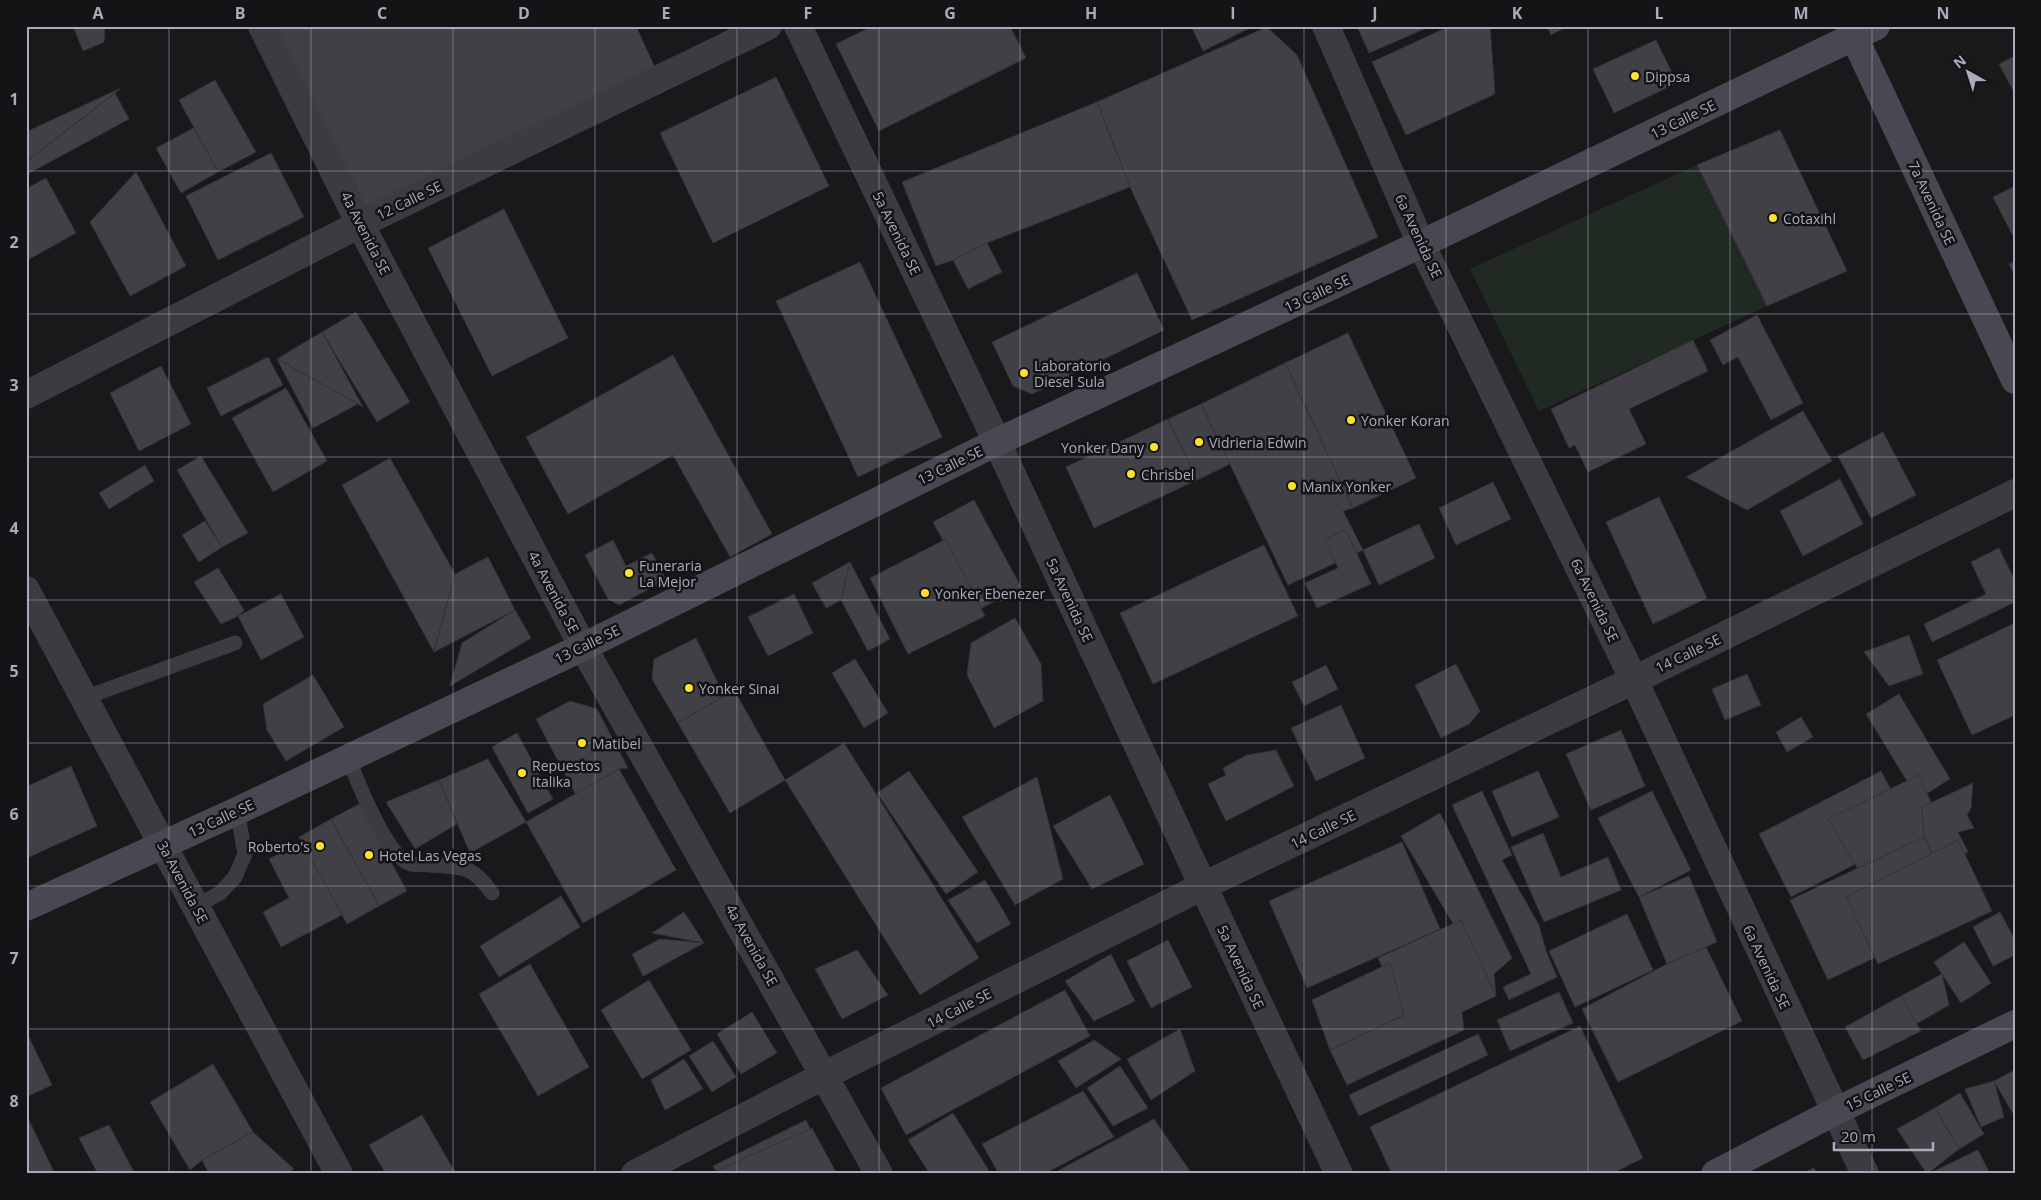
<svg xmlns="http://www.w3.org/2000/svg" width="2041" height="1200" font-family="'Open Sans',sans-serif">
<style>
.green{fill:#202a23}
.building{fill:#404046;stroke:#333237}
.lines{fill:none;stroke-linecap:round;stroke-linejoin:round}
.lane{stroke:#3b3b42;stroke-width:15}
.street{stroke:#3b3b42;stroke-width:28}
.secondary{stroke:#474851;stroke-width:28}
.grid{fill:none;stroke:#aaacbc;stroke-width:1;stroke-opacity:0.55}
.poi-dot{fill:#ffe12d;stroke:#141316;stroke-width:2}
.labels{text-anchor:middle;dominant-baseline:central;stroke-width:5;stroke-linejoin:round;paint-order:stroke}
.poi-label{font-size:14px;fill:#aaacbc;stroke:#141316;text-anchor:start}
.street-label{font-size:14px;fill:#aaacbc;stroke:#141316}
.neatline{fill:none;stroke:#aaacbc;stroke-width:2}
.grid-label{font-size:16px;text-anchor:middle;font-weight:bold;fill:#aaacbc}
</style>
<rect width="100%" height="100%" fill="#19191b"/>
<!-- green -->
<polygon class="green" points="1697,165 1767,306 1539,411 1470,269"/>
<!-- building -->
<g class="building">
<polygon points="73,26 105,26 104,42 83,51"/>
<polygon points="270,26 636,26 656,70 357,211"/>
<polygon points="873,26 1010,26 1026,58 879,131 836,44"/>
<polygon points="1191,26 1254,26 1203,51"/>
<polygon points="1357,26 1431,26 1369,53"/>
<polygon points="1450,26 1490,26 1495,94 1406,135 1372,62"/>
<polygon points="1547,26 1568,26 1551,35"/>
<polygon points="1267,27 1297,55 1378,237 1192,320 1130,187 1097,102"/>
<polygon points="1656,40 1677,83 1614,113 1593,69"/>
<polygon points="2015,56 2015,94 1999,64"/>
<polygon points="776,77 829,186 713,243 660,133"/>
<polygon points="215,80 256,152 218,172 179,100"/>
<polygon points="121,88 115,93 26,162 26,132"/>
<polygon points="115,93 129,119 26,175 26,162"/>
<polygon points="1097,102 1130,187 987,243 953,260 936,266 902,182"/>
<polygon points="194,128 218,172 181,193 156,148"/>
<polygon points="1780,130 1847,271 1767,306 1697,165"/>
<polygon points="271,153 304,217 218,260 186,196"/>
<polygon points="136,172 186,266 130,296 90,222"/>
<polygon points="46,178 76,233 26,261 26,189"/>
<polygon points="2015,186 2015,240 1993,197"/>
<polygon points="504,209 568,338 492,376 428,248"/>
<polygon points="987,243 1002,272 968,289 953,260"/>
<polygon points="2015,261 2015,276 2009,264"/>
<polygon points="860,262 942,437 858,477 776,301"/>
<polygon points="1137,273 1164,330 1032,394 1013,386 992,342"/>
<polygon points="356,312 410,402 377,422 322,332"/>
<polygon points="1757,315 1803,403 1771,420 1738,357 1723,365 1710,340"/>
<polygon points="322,332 363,407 277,359"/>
<polygon points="1348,333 1416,478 1353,508 1285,363"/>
<polygon points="1693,340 1708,371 1629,409 1646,444 1588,472 1575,445 1569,448 1551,409"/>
<polygon points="673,355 772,534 730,557 673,455 568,514 526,437"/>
<polygon points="268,357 283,385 221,416 207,388"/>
<polygon points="277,359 358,404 313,428"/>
<polygon points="1285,363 1353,508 1343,511 1363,550 1288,585 1201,404"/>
<polygon points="161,366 191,424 139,451 110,393"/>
<polygon points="286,388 327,461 273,492 232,418"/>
<polygon points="1201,404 1230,464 1197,480 1168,419"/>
<polygon points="1803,411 1832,461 1747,510 1686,477"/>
<polygon points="1168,419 1197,480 1094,528 1066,467"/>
<polygon points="1883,432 1916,495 1871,518 1838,456"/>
<polygon points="201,456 248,533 222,547 177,470"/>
<polygon points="390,458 455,574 434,652 342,485"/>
<polygon points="145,465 154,481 109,509 99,493"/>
<polygon points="1840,479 1863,524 1803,556 1780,511"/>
<polygon points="1493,482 1511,519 1456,545 1439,508"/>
<polygon points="1659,497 1707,598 1653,624 1606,522"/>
<polygon points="974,500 1021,587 980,609 933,522"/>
<polygon points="205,521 222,547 199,562 182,535"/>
<polygon points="1419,524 1435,558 1379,585 1363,550"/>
<polygon points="1346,530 1371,584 1317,608 1305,583 1338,568 1325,539"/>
<polygon points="946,539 985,616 908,654 870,578"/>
<polygon points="613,540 626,566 652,553 666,580 619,605 608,599 585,555"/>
<polygon points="1264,545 1298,616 1153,684 1120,613"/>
<polygon points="1999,548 2015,581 2015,602 1932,642 1924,624 1986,594 1971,562"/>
<polygon points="488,557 515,610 434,652 455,574"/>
<polygon points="850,562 841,600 826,608 812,583"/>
<polygon points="850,562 890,639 868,651 841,600"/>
<polygon points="218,568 244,610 238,616 221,624 194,582"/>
<polygon points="281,594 304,637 261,660 238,616"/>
<polygon points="794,594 813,633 768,656 748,617"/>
<polygon points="515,610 531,638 450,686 462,643"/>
<polygon points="1015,618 1041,664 1043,701 994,728 967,675 971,643"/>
<polygon points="2015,623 2015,715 1972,735 1937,660"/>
<polygon points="1909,635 1923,674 1889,686 1864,652"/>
<polygon points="696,638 724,696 678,723 652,679 654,659"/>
<polygon points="855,659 888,713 864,728 832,673"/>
<polygon points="1456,664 1480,711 1469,724 1441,738 1415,685"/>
<polygon points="1326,665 1338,689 1304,706 1292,682"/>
<polygon points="1747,674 1761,705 1725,720 1712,689"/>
<polygon points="313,675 344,727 286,761 267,730 263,704"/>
<polygon points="734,690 785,780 730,813 678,723"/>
<polygon points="1899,694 1950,779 1918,799 1866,714"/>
<polygon points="570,701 597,709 628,768 619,769 576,795 536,719"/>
<polygon points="1341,705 1365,758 1316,781 1291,728"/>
<polygon points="1801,717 1813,737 1787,752 1776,732"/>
<polygon points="1621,730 1645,786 1591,810 1566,754"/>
<polygon points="517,733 553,799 528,813 492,747"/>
<polygon points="844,743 979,958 920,995 785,780"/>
<polygon points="1276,750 1294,786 1226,821 1208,784 1226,775 1223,768 1247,755"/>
<polygon points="488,759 526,822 470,853 439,780"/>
<polygon points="71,766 97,826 27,858 26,787"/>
<polygon points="619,769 676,870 583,923 526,822"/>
<polygon points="909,771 978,872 946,894 877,793"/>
<polygon points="1538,771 1559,817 1512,837 1492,791"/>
<polygon points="1881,771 1914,834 1791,897 1759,834"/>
<polygon points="1919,775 1943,829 1858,869 1828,819"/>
<polygon points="1037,777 1063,879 1015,905 962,817"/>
<polygon points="439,780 457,824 415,849 386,802"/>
<polygon points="1973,783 1971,808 1967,815 1974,828 1958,832 1968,852 1938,866 1924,837 1922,807"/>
<polygon points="1482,791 1512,855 1502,860 1539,925 1546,951 1557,977 1509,1000 1503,987 1531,974 1452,805"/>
<polygon points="1652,791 1691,870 1639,897 1598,818"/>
<polygon points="1110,795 1144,864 1092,889 1053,826"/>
<polygon points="359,804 407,891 379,906 331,819"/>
<polygon points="1440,813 1512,958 1494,974 1496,996 1401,836"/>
<polygon points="331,819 379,906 347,924 299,837"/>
<polygon points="1543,833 1561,877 1608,857 1621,890 1544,922 1511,847"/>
<polygon points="1924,837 1962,916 1828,980 1790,900"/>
<polygon points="1958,840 1992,911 1878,964 1846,897"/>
<polygon points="302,841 342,915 281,947 263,912 289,898 269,859"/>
<polygon points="1402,842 1440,929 1307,988 1269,901"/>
<polygon points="1689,876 1717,942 1667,964 1639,897"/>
<polygon points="985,880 1011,924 977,943 948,900"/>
<polygon points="561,896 580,927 499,977 480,946"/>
<polygon points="684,912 704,943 652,933"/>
<polygon points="2000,912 2015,940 2015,955 1993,966 1973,927"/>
<polygon points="1627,914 1653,970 1575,1007 1549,951"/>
<polygon points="1461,920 1496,996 1462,1012 1464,1030 1347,1085 1330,1050 1404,1015 1378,958"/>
<polygon points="660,939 704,943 643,976 632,954"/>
<polygon points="1168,940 1192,987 1151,1008 1127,961"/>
<polygon points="1964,942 1991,983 1961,1003 1934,962"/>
<polygon points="1706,947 1742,1021 1618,1082 1582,1009 1667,964"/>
<polygon points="857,950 888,995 842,1019 815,969"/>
<polygon points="1111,954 1135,1001 1094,1021 1065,981"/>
<polygon points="1390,963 1404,1015 1330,1050 1312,1000"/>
<polygon points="530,964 589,1067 538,1096 479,994"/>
<polygon points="1942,974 1949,1005 1916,1024 1901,996"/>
<polygon points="649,980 691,1050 642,1079 601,1010"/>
<polygon points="1065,990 1090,1036 906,1135 881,1088"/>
<polygon points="1559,992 1573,1023 1510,1051 1497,1020"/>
<polygon points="1901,996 1921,1031 1863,1060 1845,1027"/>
<polygon points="752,1012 777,1053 741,1074 717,1034"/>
<polygon points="1580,1026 1643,1158 1611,1174 1392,1174 1370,1127"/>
<polygon points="1180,1029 1195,1071 1151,1100 1127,1059"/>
<polygon points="26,1031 52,1085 26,1097"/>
<polygon points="1478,1034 1488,1055 1359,1116 1349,1095"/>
<polygon points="1094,1040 1121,1059 1076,1088 1058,1061"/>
<polygon points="713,1041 736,1077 712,1092 689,1056"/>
<polygon points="684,1059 703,1089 665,1110 651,1080"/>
<polygon points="213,1064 253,1132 202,1160 190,1170 150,1102"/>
<polygon points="1120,1066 1148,1108 1113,1126 1087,1088"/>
<polygon points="2015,1070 2015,1117 1994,1081"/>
<polygon points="1994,1081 2004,1117 1981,1127 1965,1089"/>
<polygon points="1083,1091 1114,1137 1044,1174 999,1174 982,1144"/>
<polygon points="1960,1093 1984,1134 1959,1149 1935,1108"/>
<polygon points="1935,1108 1959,1149 1927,1174 1897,1129"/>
<polygon points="953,1113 991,1174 930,1174 908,1140"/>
<polygon points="26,1114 55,1174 26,1174"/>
<polygon points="422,1115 456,1174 386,1174 369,1145"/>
<polygon points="1154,1119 1192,1174 1052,1174"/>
<polygon points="806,1120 830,1174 718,1174 713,1166"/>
<polygon points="109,1125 135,1174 98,1174 79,1138"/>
<polygon points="812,1128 837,1174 716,1174 716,1171"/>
<polygon points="253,1132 294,1169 286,1174 209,1174 202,1160"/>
<polygon points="1978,1150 1990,1174 1928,1174"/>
<polygon points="1814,1168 1817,1174 1801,1174"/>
</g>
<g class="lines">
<!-- lane -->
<g class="lane">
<polyline points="84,698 235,643"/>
<path d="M348,758c10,24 38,99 63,106 6,1 14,0 19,1 33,2 42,0 62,28"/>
<polyline points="196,906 220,893 235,877 245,854 237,811"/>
</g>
<!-- street -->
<g class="street">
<polyline points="262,26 360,224 583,647 879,1174"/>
<polyline points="798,26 997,442 1203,886 1339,1174"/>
<polyline points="1326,26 1421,244 1634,680 1865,1174"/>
<polyline points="26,395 360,224 768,26"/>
<polyline points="26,590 339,1174"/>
<polyline points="635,1174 825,1075 1203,886 1634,680 2015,493"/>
</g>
<!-- secondary -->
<g class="secondary">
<polyline points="1849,26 2015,380"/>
<polyline points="26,907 237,811 583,647 997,442 1421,244 1876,26"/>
<polyline points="1715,1174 1834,1112 2015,1024"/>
</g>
</g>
<!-- grid -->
<path class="grid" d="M169,26v1148M311,26v1148M453,26v1148M595,26v1148M737,26v1148M879,26v1148M1020,26v1148M1162,26v1148M1304,26v1148M1446,26v1148M1588,26v1148M1730,26v1148M1872,26v1148M26,171h1989M26,314h1989M26,457h1989M26,600h1989M26,743h1989M26,886h1989M26,1029h1989"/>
<!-- markers -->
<g class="poi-dot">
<circle cx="1635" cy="76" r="5"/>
<circle cx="1773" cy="218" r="5"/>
<circle cx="1024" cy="373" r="5"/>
<circle cx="1351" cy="420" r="5"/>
<circle cx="1199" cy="442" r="5"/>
<circle cx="1154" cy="447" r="5"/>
<circle cx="1131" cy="474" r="5"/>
<circle cx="1292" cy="486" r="5"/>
<circle cx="629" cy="573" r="5"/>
<circle cx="925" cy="593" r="5"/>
<circle cx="689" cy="688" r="5"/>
<circle cx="582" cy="743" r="5"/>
<circle cx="522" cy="773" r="5"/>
<circle cx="320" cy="846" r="5"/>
<circle cx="369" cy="855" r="5"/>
</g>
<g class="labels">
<!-- poi labels -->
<g class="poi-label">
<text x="1645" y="76">Dippsa</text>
<text x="1783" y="218">Cotaxihl</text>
<text x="1034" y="365">Laboratorio<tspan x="1034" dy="16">Diesel Sula</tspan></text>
<text x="1361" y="420">Yonker Koran</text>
<text x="1209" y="442">Vidrieria Edwin</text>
<text x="1144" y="447" text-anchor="end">Yonker Dany</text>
<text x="1141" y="474">Chrisbel</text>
<text x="1302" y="486">Manix Yonker</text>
<text x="639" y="565">Funeraria<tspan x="639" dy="16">La Mejor</tspan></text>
<text x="935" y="593">Yonker Ebenezer</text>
<text x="699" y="688">Yonker Sinai</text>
<text x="592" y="743">Matibel</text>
<text x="532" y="765">Repuestos<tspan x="532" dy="16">Italika</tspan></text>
<text x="310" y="846" text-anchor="end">Roberto's</text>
<text x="379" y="855">Hotel Las Vegas</text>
</g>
<!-- street labels -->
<g class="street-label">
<text transform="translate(1683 119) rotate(-26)">13 Calle SE</text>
<text transform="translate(409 200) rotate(-26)">12 Calle SE</text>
<text transform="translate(1932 203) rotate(65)">7a Avenida SE</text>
<text transform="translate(366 233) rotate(63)">4a Avenida SE</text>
<text transform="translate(897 233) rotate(64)">5a Avenida SE</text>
<text transform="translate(1419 236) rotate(65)">6a Avenida SE</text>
<text transform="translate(1317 293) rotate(-25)">13 Calle SE</text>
<text transform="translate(950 465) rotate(-26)">13 Calle SE</text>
<text transform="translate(554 592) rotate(62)">4a Avenida SE</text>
<text transform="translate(1070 600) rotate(65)">5a Avenida SE</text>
<text transform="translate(1595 600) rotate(64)">6a Avenida SE</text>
<text transform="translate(587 644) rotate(-26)">13 Calle SE</text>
<text transform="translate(1688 653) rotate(-26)">14 Calle SE</text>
<text transform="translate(221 818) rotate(-25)">13 Calle SE</text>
<text transform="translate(1323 829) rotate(-26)">14 Calle SE</text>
<text transform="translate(183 882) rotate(62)">3a Avenida SE</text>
<text transform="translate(752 945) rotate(61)">4a Avenida SE</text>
<text transform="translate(1241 967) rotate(65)">5a Avenida SE</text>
<text transform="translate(1767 967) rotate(65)">6a Avenida SE</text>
<text transform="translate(959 1008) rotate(-27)">14 Calle SE</text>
<text transform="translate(1878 1091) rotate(-26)">15 Calle SE</text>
</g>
</g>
<!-- border -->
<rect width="2041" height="1200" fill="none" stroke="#141316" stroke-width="55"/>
<!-- north arrow -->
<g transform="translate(1968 72) rotate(321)" stroke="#141316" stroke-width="4" paint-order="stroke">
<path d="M0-4L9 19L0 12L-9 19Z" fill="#aaacbc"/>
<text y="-8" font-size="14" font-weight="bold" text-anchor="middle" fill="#aaacbc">N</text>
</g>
<!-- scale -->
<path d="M1834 1142v8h99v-8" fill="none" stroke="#aaacbc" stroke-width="2.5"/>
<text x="1841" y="1142" font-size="15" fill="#aaacbc" stroke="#141316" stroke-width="4" paint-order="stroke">20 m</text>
<rect x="28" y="28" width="1986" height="1144" class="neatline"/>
<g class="grid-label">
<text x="98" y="19">A</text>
<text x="240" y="19">B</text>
<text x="382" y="19">C</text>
<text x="524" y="19">D</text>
<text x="666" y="19">E</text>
<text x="808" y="19">F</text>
<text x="950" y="19">G</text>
<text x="1091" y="19">H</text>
<text x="1233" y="19">I</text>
<text x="1375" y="19">J</text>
<text x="1517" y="19">K</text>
<text x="1659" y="19">L</text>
<text x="1801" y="19">M</text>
<text x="1943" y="19">N</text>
<text x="14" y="105">1</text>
<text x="14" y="248">2</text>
<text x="14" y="391">3</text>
<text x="14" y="534">4</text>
<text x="14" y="677">5</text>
<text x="14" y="820">6</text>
<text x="14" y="964">7</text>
<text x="14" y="1107">8</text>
</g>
</svg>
